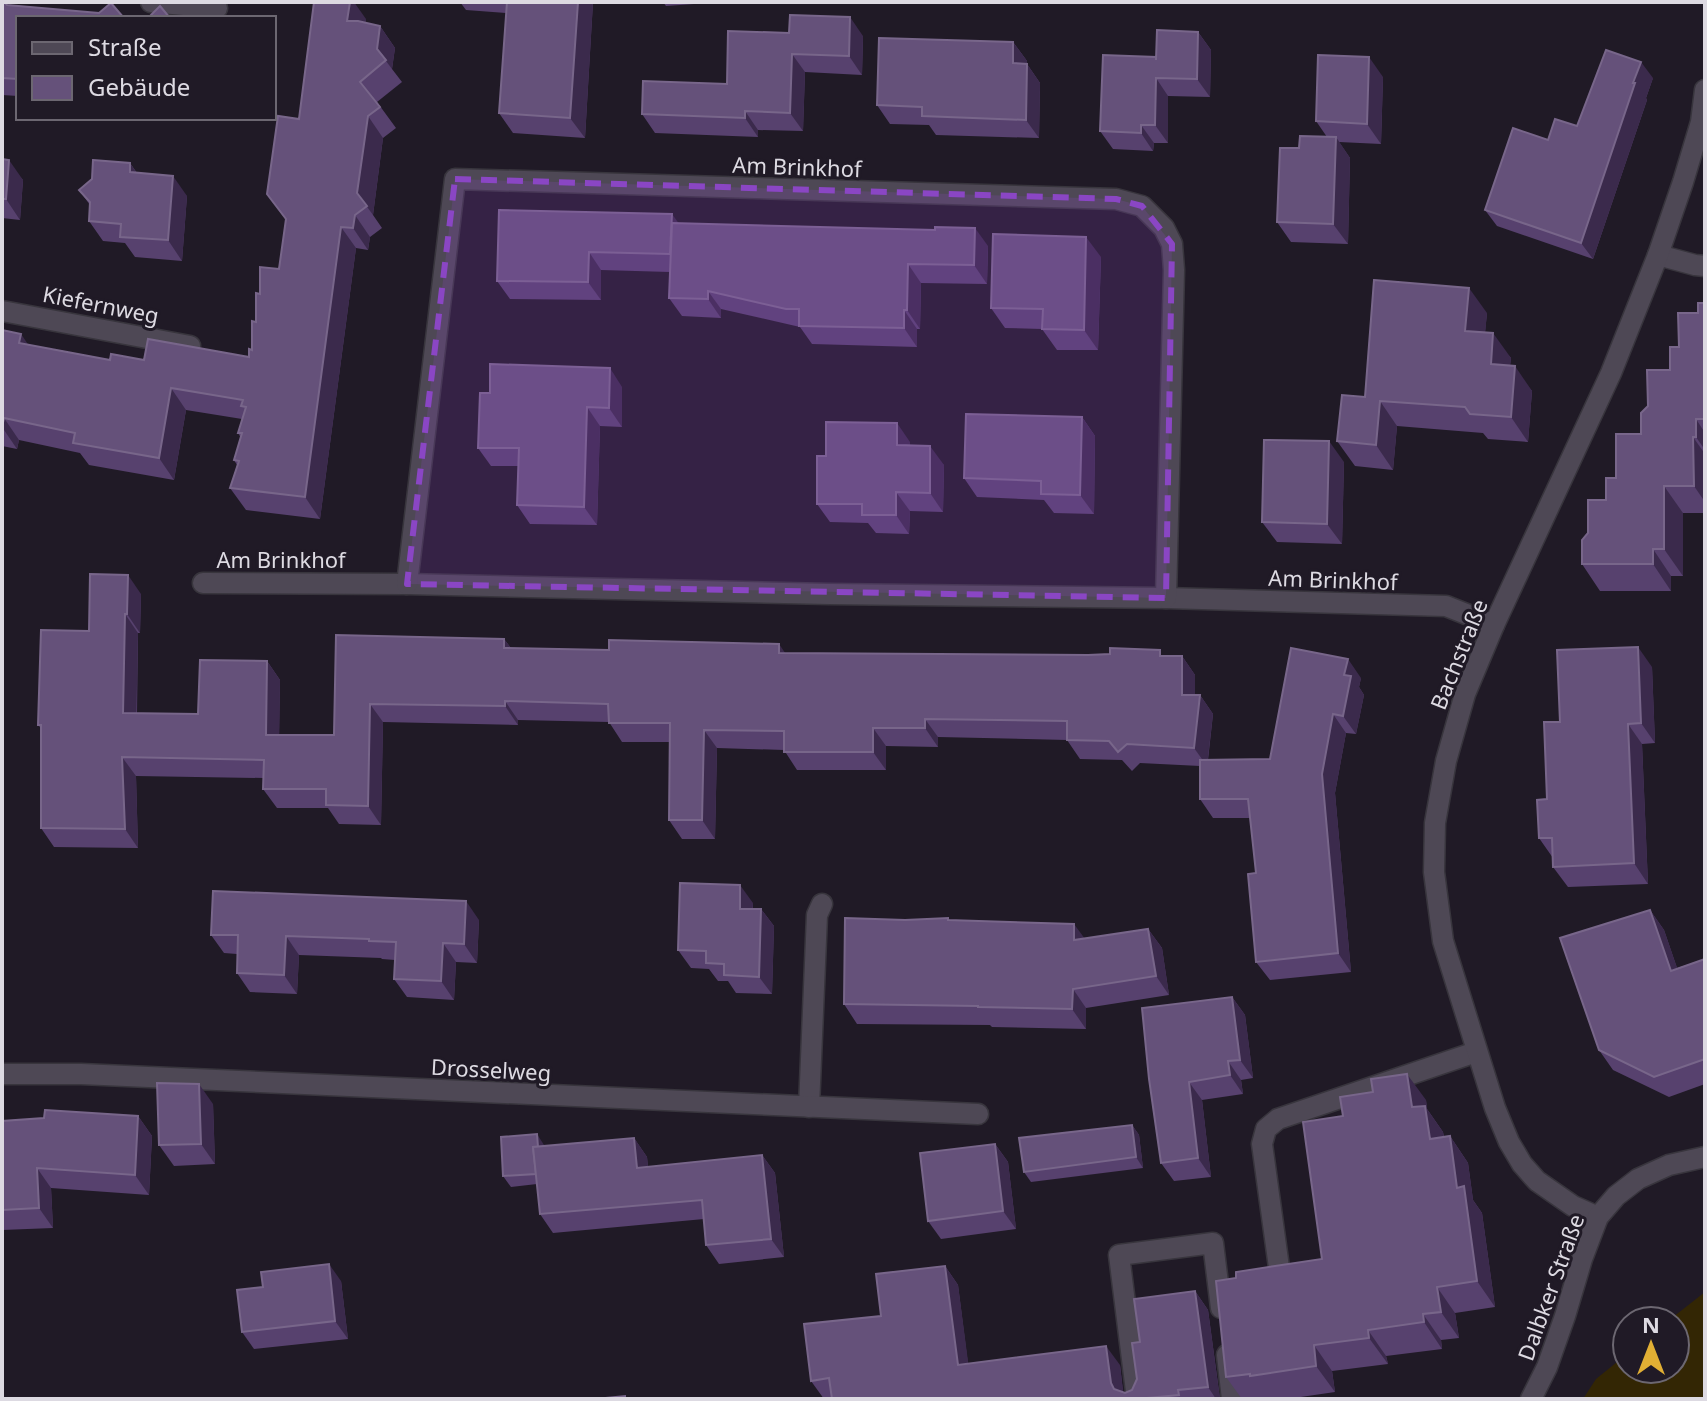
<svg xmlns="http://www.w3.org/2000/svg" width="1707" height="1401" font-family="'Noto Sans',sans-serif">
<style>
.green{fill:#332604}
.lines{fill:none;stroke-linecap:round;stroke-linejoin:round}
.lane-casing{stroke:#38353d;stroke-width:23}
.street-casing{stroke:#38353d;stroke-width:23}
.lane{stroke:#4e4855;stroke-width:20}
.street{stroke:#4e4855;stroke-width:20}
.wall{fill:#57416e}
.shaded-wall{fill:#3b2a4c}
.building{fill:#65517a;stroke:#78668a;stroke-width:2}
.marked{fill:#8a46c4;fill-opacity:0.2;stroke:#8a46c4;stroke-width:6;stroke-dasharray:16 10;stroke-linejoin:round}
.labels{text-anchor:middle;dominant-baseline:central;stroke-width:6;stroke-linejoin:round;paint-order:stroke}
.street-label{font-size:22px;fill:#dddae2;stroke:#201a26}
</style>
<rect width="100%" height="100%" fill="#201a26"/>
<!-- green -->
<polygon class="green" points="1705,1292 1705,1399 1583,1399 1596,1379 1627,1354 1627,1369 1675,1369 1675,1321 1668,1321"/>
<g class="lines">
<!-- lane casing -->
<g class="lane-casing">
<g id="lane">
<polyline points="2,311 190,346"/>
<polyline points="809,1107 817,915 822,904"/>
<polyline points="1281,1282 1262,1144 1266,1129 1278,1119 1476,1052"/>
<polyline points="1227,1355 1232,1399"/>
<polyline points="1137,1399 1119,1255 1213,1243 1221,1308"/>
</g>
</g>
<!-- street casing -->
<g class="street-casing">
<g id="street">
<polyline points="151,2 217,8"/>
<polyline points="1658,255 1695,265 1705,266"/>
<polyline points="203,583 407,584 829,594 1166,598 1446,606 1494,625"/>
<polyline points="407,584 455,179 1116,199 1142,206 1164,228 1172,244 1174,270 1166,598"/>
<polyline points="2,1074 81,1074 978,1114"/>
<polyline points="1598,1217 1573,1206 1537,1181 1522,1164 1509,1142 1495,1108 1443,941 1434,872 1435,823 1446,761 1465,694 1494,625 1611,373 1658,255 1683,182 1701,122 1705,90"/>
<polyline points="1531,1399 1547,1367 1565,1316 1582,1259 1598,1217 1616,1196 1638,1179 1669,1165 1705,1157"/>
</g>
</g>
<!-- lane -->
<use href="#lane" class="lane"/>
<!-- street -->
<use href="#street" class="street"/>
</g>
<!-- wall -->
<g class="wall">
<polygon points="2,2 7,5 18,18 18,96 2,95"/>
<polygon points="460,2 593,2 585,138 513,133 499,113 506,13 466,10"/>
<polygon points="663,2 722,2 666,6"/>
<polygon points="366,19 365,23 380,26 395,48 392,69 402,82 377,102 396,128 383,138 373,215 382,228 370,237 368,250 356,248 320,519 246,510 230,488 237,465 234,460 241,438 238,433 242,419 186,410 174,480 89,465 80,453 19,440 17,449 2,446 2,330 29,345 110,360 249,357 252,350 260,294 279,269 286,220 267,194 299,119"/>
<polygon points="728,31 863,36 862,75 805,72 803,131 758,130 758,137 655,133 642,114 727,84"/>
<polygon points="1198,32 1211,50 1210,97 1168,96 1168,143 1154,143 1153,151 1113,149 1100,131 1156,57"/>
<polygon points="1013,42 1027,61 1027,64 1040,83 1039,138 936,135 929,125 890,124 877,105"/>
<polygon points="1383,77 1381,144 1339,142 1350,158 1348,244 1291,242 1277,222 1299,148 1327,137 1316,121"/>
<polygon points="1653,78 1646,98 1647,100 1593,259 1497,226 1485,210 1548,140 1577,126"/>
<polygon points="2,159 23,180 20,220 2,218"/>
<polygon points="130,163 137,173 187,196 182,261 135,257 125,243 103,241 89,221 90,205 79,190"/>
<polygon points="679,223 988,246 987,284 921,283 920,329 917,329 917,347 812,344 800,327 721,309 721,318 682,316 669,298 670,272 601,270 601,300 510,299 497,281"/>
<polygon points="1101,257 1098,350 1057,350 1042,329 1005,328 991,308"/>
<polygon points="1705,303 1705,513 1683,513 1683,576 1671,576 1671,591 1600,591 1582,564 1588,533 1606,500 1616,478 1641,434 1648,406 1670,370 1679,347 1698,313"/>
<polygon points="1487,313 1485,332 1511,358 1510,365 1532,391 1528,442 1488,439 1483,433 1397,426 1393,470 1355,466 1337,441 1365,397"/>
<polygon points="622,387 622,427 600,426 597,525 530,524 517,505 518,466 491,466 478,448 490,393"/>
<polygon points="1082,417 1095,436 1094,514 1054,513 1044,500 977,497 964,478"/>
<polygon points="910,442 910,445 944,465 943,512 910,511 909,534 876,533 868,523 830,522 817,504 826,456"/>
<polygon points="1344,462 1342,544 1277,542 1262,522"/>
<polygon points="141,594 140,633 138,633 137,713 198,714 267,661 280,680 279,735 334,735 336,635 504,639 511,648 786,653 1182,656 1195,675 1195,695 1200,695 1213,714 1208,760 1270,759 1361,678 1359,687 1364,695 1356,734 1346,733 1335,793 1351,972 1270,980 1256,962 1256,873 1250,818 1213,818 1200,799 1200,766 1140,763 1132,771 1122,760 1080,759 1067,740 938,737 938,747 886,746 886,770 797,770 784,750 717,748 715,839 682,839 669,820 670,742 622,742 609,722 518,720 518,725 383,722 381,825 339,824 328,808 277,808 263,789 264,778 136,776 138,848 54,847 41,828 41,728 38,725 89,631"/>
<polygon points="1652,667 1655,743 1642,744 1648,884 1568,887 1553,867 1553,858 1539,838 1547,799 1560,722"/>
<polygon points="753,903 753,909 761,909 774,926 772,994 736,993 728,981 718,981 709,969 691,968 678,950"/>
<polygon points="1650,910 1664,930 1677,968 1705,959 1705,1084 1669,1097 1613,1070 1599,1050"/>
<polygon points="948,918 950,920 1085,939 1148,929 1162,948 1169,995 1086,1008 1086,1029 992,1027 990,1025 857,1024 844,1004 905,920"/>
<polygon points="479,920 477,963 456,962 454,1000 407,997 394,979 395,960 382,959 381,958 299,955 297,994 250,992 237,973 237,954 224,953 211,935"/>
<polygon points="1232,997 1245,1015 1253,1078 1241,1080 1243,1094 1202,1100 1211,1177 1174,1181 1161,1163 1149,1079"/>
<polygon points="1373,1092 1426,1100 1427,1109 1443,1132 1444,1137 1450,1136 1468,1163 1473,1200 1482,1213 1495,1307 1455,1313 1459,1338 1441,1340 1442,1349 1386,1356 1388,1364 1332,1371 1335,1392 1287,1399 1242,1399 1226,1377 1236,1278 1322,1259 1343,1116"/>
<polygon points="213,1104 215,1164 174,1166 159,1145"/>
<polygon points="138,1116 152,1136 149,1195 51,1188 53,1228 2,1230 2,1121"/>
<polygon points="1132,1125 1139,1135 1143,1168 1031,1182 1024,1172"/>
<polygon points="634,1138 647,1157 648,1167 762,1155 775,1173 784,1257 719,1264 706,1245 704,1219 553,1233 540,1214 537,1184 511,1187 503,1176 544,1145 545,1146"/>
<polygon points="995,1144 1008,1162 1016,1229 941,1239 928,1221"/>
<polygon points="945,1266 958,1285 968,1364 1120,1365 1123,1392 1125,1393 1132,1390 1137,1379 1140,1342 1195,1291 1208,1310 1220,1399 824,1399 811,1381 881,1316"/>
<polygon points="341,1281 348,1339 254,1349 242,1332"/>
</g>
<!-- shaded-wall -->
<g class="shaded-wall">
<polygon points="350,2 354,2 366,19 362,43 347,21"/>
<polygon points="578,2 593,2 585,138 570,118"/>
<polygon points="850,17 863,36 862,75 849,56"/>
<polygon points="380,26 395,48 392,69 377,49"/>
<polygon points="1198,32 1211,50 1210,97 1197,79"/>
<polygon points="1013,42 1027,61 1026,82 1013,63"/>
<polygon points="792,54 805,72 803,131 790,113"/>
<polygon points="1369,57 1383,77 1381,144 1367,124"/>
<polygon points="1641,62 1653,78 1646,98 1647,100 1593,259 1581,243"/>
<polygon points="1027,64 1040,83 1039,138 1026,120"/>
<polygon points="1156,78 1168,96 1168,143 1155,125"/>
<polygon points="745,111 758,130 758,137 745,118"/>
<polygon points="368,116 383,138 373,215 357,193"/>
<polygon points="1141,125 1154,143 1153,151 1141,133"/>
<polygon points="1336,137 1350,158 1348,244 1333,224"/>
<polygon points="9,160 23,180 20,220 6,199"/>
<polygon points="130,163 144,184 130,172"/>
<polygon points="173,176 187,196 182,261 168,240"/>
<polygon points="672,214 685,232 670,254"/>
<polygon points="355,215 370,237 368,250 353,228"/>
<polygon points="341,227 356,248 320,519 305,497"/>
<polygon points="975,228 988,246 987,284 974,265"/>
<polygon points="1086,237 1101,257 1098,350 1084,330"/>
<polygon points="589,252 601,270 601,300 588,282"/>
<polygon points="908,264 921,283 920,329 907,310"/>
<polygon points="1469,288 1487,313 1483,356 1465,331"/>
<polygon points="708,291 721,309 721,318 708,299"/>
<polygon points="904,310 917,329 917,347 904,328"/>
<polygon points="1493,333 1511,358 1508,389 1491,364"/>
<polygon points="21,334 36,356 19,343"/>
<polygon points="1515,366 1532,391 1528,442 1511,417"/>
<polygon points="610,368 622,387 622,427 609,408"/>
<polygon points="171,388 186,410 174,480 159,458"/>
<polygon points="1380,401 1397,426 1393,470 1376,445"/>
<polygon points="587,407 600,426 597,525 584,507"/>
<polygon points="1082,417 1095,436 1094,514 1080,495"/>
<polygon points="4,418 19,440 17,449 2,427"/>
<polygon points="1696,419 1705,433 1705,450 1696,437"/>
<polygon points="897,423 910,442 910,464 897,445"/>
<polygon points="1693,437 1705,454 1705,502 1694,486"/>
<polygon points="1329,441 1344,462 1342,544 1327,524"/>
<polygon points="930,446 944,465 943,512 930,493"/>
<polygon points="1664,486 1683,513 1683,576 1664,549"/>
<polygon points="896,492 910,511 909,534 896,515"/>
<polygon points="1653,549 1671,576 1671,591 1653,564"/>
<polygon points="128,575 141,594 140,633 127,614"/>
<polygon points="125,614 138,633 136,732 123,713"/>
<polygon points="504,639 518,657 504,648"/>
<polygon points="779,644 792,663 779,653"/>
<polygon points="1638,647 1652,667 1655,743 1641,723"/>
<polygon points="1182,656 1195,675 1195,714 1182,695"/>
<polygon points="1348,659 1361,678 1359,687 1364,695 1356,734 1343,716 1344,675"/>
<polygon points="267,661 280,680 279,754 266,735"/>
<polygon points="1200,695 1213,714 1207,766 1194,748"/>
<polygon points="505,701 518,720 518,725 505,706"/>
<polygon points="370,704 383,722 381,825 368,806"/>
<polygon points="1333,714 1346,733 1335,793 1351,972 1338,953 1322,774"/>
<polygon points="925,719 938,737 938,747 925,728"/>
<polygon points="1628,724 1642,744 1648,884 1634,863"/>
<polygon points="873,728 886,746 886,770 873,752"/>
<polygon points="704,730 717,748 715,839 702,820"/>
<polygon points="122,757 136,776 138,848 125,829"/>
<polygon points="740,885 753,903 752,926 740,909"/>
<polygon points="466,901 479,920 477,963 464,944"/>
<polygon points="761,909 774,926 772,994 759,977"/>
<polygon points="1650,910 1664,930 1685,991 1671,971"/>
<polygon points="1074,924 1088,943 1074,940"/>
<polygon points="1148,929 1162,948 1169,995 1156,976"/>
<polygon points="286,936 299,955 297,994 284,975"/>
<polygon points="443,943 456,962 454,1000 441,981"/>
<polygon points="1073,989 1086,1008 1086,1029 1072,1009"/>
<polygon points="1232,997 1245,1015 1253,1078 1240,1060"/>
<polygon points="1228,1061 1241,1080 1243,1094 1230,1075"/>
<polygon points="1407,1074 1426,1100 1427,1109 1443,1132 1448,1165 1430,1139 1412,1107"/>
<polygon points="1189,1082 1202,1100 1211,1177 1198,1158"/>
<polygon points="199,1084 213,1104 215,1164 201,1144"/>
<polygon points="138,1116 152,1136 149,1195 135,1175"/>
<polygon points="1132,1125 1139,1135 1143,1168 1136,1157"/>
<polygon points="537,1134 544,1145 548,1184 540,1173"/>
<polygon points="1450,1136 1468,1163 1473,1200 1482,1213 1495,1307 1477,1281 1457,1188"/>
<polygon points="634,1138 647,1157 650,1186 637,1168"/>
<polygon points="995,1144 1008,1162 1016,1229 1003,1211"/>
<polygon points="762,1155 775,1173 784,1257 771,1239"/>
<polygon points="37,1168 51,1188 53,1228 39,1208"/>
<polygon points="329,1264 341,1281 348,1339 335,1321"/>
<polygon points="945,1266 958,1285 971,1384 958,1365"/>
<polygon points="1437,1287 1455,1313 1459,1338 1441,1312"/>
<polygon points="1195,1291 1208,1310 1220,1399 1216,1399 1208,1387"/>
<polygon points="1423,1314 1441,1340 1442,1349 1424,1322"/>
<polygon points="1368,1330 1386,1356 1388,1364 1369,1338"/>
<polygon points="1314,1345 1332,1371 1335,1392 1316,1366"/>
<polygon points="1106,1346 1120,1365 1124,1399 1114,1389 1111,1383"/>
</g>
<!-- building -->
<g class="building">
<polygon points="2,2 4,2 7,5 99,13 111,3 124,18 18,18 18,79 2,78"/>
<polygon points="314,2 350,2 347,21 358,21 380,26 377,49 386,60 360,82 380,107 368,116 357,193 367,206 355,215 353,228 341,227 305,497 230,488 239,461 234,460 242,433 238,433 246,407 241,406 243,400 171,388 159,458 73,443 75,433 4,418 2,427 2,330 21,334 19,343 110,360 111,354 144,360 148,339 249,357 249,349 252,350 252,321 256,322 256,293 260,294 260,267 279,269 286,219 267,194 278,116 299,119"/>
<polygon points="507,2 578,2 570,118 499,113"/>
<polygon points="160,6 170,18 148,18"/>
<polygon points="790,15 850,17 849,56 792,54 790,113 745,111 745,118 642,114 643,81 727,84 728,31 789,33"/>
<polygon points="1157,30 1198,32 1197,79 1156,78 1155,125 1141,125 1141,133 1100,131 1103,55 1156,57 1156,60"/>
<polygon points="879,38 1013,42 1013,63 1027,64 1026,120 922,116 922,107 877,105"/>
<polygon points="1606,50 1641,62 1633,83 1635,83 1581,243 1485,210 1513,128 1548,140 1555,119 1577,126"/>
<polygon points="1318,55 1369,57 1367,124 1316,121"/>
<polygon points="1300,136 1336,137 1333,224 1277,222 1280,148 1299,148"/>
<polygon points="2,159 9,160 6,199 2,199"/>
<polygon points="93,160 130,163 130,172 173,176 168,240 120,237 121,224 89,221 90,202 79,190 92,179"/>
<polygon points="499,210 672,214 670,254 589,252 588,282 497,281"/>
<polygon points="672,223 935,230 935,227 975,228 974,265 908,264 907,310 904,310 904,328 799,326 799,309 786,309 708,291 708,299 669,298"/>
<polygon points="993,234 1086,237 1084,330 1042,329 1043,309 991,308"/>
<polygon points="1374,280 1469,288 1465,331 1493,333 1491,364 1515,366 1511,417 1470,414 1465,407 1380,401 1376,445 1337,441 1342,395 1365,397"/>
<polygon points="1698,303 1705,303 1705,419 1696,419 1696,437 1693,437 1694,486 1664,486 1664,549 1653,549 1653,564 1582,564 1582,540 1588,533 1588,500 1606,500 1606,478 1616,478 1616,434 1641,434 1641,413 1648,406 1647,370 1670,370 1670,347 1679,347 1678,313 1698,313"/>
<polygon points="490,364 610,368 609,408 587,407 584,507 517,505 519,448 478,448 480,393 490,393"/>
<polygon points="966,414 1082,417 1080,495 1041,494 1041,481 964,478"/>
<polygon points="826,422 897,423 897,445 930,446 930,493 896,492 896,515 862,515 862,504 817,504 817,456 826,456"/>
<polygon points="1264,440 1329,441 1327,524 1262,522"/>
<polygon points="90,574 128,575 127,614 125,614 123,713 198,714 200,660 267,661 266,735 334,735 336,635 504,639 504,648 609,650 609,640 779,644 779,653 1088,655 1110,654 1110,648 1160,650 1160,656 1182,656 1182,695 1200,695 1194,748 1127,744 1118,752 1109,741 1067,740 1067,721 925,719 925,728 873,728 873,752 784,752 784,731 704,730 702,820 669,820 670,723 609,723 608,704 505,701 505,706 370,704 368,806 326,805 326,789 263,789 264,760 122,757 125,829 41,828 41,725 38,725 41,630 89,631"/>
<polygon points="1638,647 1641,723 1628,724 1634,863 1553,867 1552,838 1539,838 1537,800 1547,799 1544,722 1560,722 1557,650"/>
<polygon points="1291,648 1348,659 1344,675 1351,676 1343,716 1333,714 1322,774 1338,953 1256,962 1248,874 1256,873 1248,799 1200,799 1200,760 1270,759"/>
<polygon points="680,883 740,885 740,909 761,909 759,977 724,975 724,964 706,963 706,951 678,950"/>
<polygon points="213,891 466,901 464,944 443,943 441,981 394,979 396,942 369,941 369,939 286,936 284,975 237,973 238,935 211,935"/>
<polygon points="1650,910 1671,971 1705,959 1705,1059 1654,1077 1599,1050 1560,938"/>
<polygon points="845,918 905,920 948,918 948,920 1074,924 1074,940 1148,929 1156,976 1073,989 1072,1009 978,1007 978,1006 844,1004"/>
<polygon points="1232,997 1240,1060 1228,1061 1230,1075 1189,1082 1198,1158 1161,1163 1149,1079 1142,1008"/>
<polygon points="1407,1074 1412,1107 1425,1106 1430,1139 1450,1136 1457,1188 1464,1186 1477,1281 1437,1287 1441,1312 1423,1314 1424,1322 1368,1330 1369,1338 1314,1345 1316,1366 1250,1376 1250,1374 1226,1377 1216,1281 1236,1278 1236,1272 1322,1259 1303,1122 1343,1116 1340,1097 1373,1092 1371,1079"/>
<polygon points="157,1083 199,1084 201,1144 159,1145"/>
<polygon points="45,1110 138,1116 135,1175 37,1168 39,1208 2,1210 2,1121 44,1118"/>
<polygon points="1132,1125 1136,1157 1024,1172 1019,1138"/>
<polygon points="537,1134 538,1147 533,1147 536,1174 503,1176 501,1137"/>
<polygon points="634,1138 637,1168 762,1155 771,1239 706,1245 702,1200 540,1214 533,1147"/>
<polygon points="995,1144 1003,1211 928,1221 920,1153"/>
<polygon points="329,1264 335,1321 242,1332 237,1290 263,1287 261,1272"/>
<polygon points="945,1266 958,1365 1106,1346 1111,1383 1114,1389 1125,1393 1132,1390 1137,1379 1132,1343 1140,1342 1134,1299 1195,1291 1208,1387 1178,1390 1179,1395 1136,1399 832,1399 829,1378 811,1381 804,1324 881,1316 876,1274"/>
<polygon points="625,1396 625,1399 595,1399"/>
</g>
<!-- marked area -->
<path class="marked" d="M455,179l661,20 26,7 30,38 -6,354 -759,-14z"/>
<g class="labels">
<!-- street labels -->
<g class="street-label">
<text transform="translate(797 166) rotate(2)">Am Brinkhof</text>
<text transform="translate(101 304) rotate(11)">Kiefernweg</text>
<text x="281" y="559">Am Brinkhof</text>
<text transform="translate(1333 579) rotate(2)">Am Brinkhof</text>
<text transform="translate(1458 654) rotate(-68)">Bachstraße</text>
<text transform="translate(491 1069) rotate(3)">Drosselweg</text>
<text transform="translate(1550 1287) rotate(-70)">Dalbker Straße</text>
</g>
</g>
<!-- border -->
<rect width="1707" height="1401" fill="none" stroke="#dddae2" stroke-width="8"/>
<!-- legend -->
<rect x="16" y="16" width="260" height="104" fill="#201a26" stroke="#6c6771" stroke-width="2"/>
<rect x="32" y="42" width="40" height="12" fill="#4e4855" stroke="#6c6771" stroke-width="2"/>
<text x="88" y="56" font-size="24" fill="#dddae2">Straße</text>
<rect x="32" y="76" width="40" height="24" fill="#65517a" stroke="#6c6771" stroke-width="2"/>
<text x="88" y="96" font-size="24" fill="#dddae2">Gebäude</text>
<!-- north arrow -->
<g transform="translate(1651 1345)"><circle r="38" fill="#201a26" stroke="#6c6771" stroke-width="2"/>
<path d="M0-6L14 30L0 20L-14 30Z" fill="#e1af34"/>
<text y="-12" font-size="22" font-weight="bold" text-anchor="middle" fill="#dddae2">N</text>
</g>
</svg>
